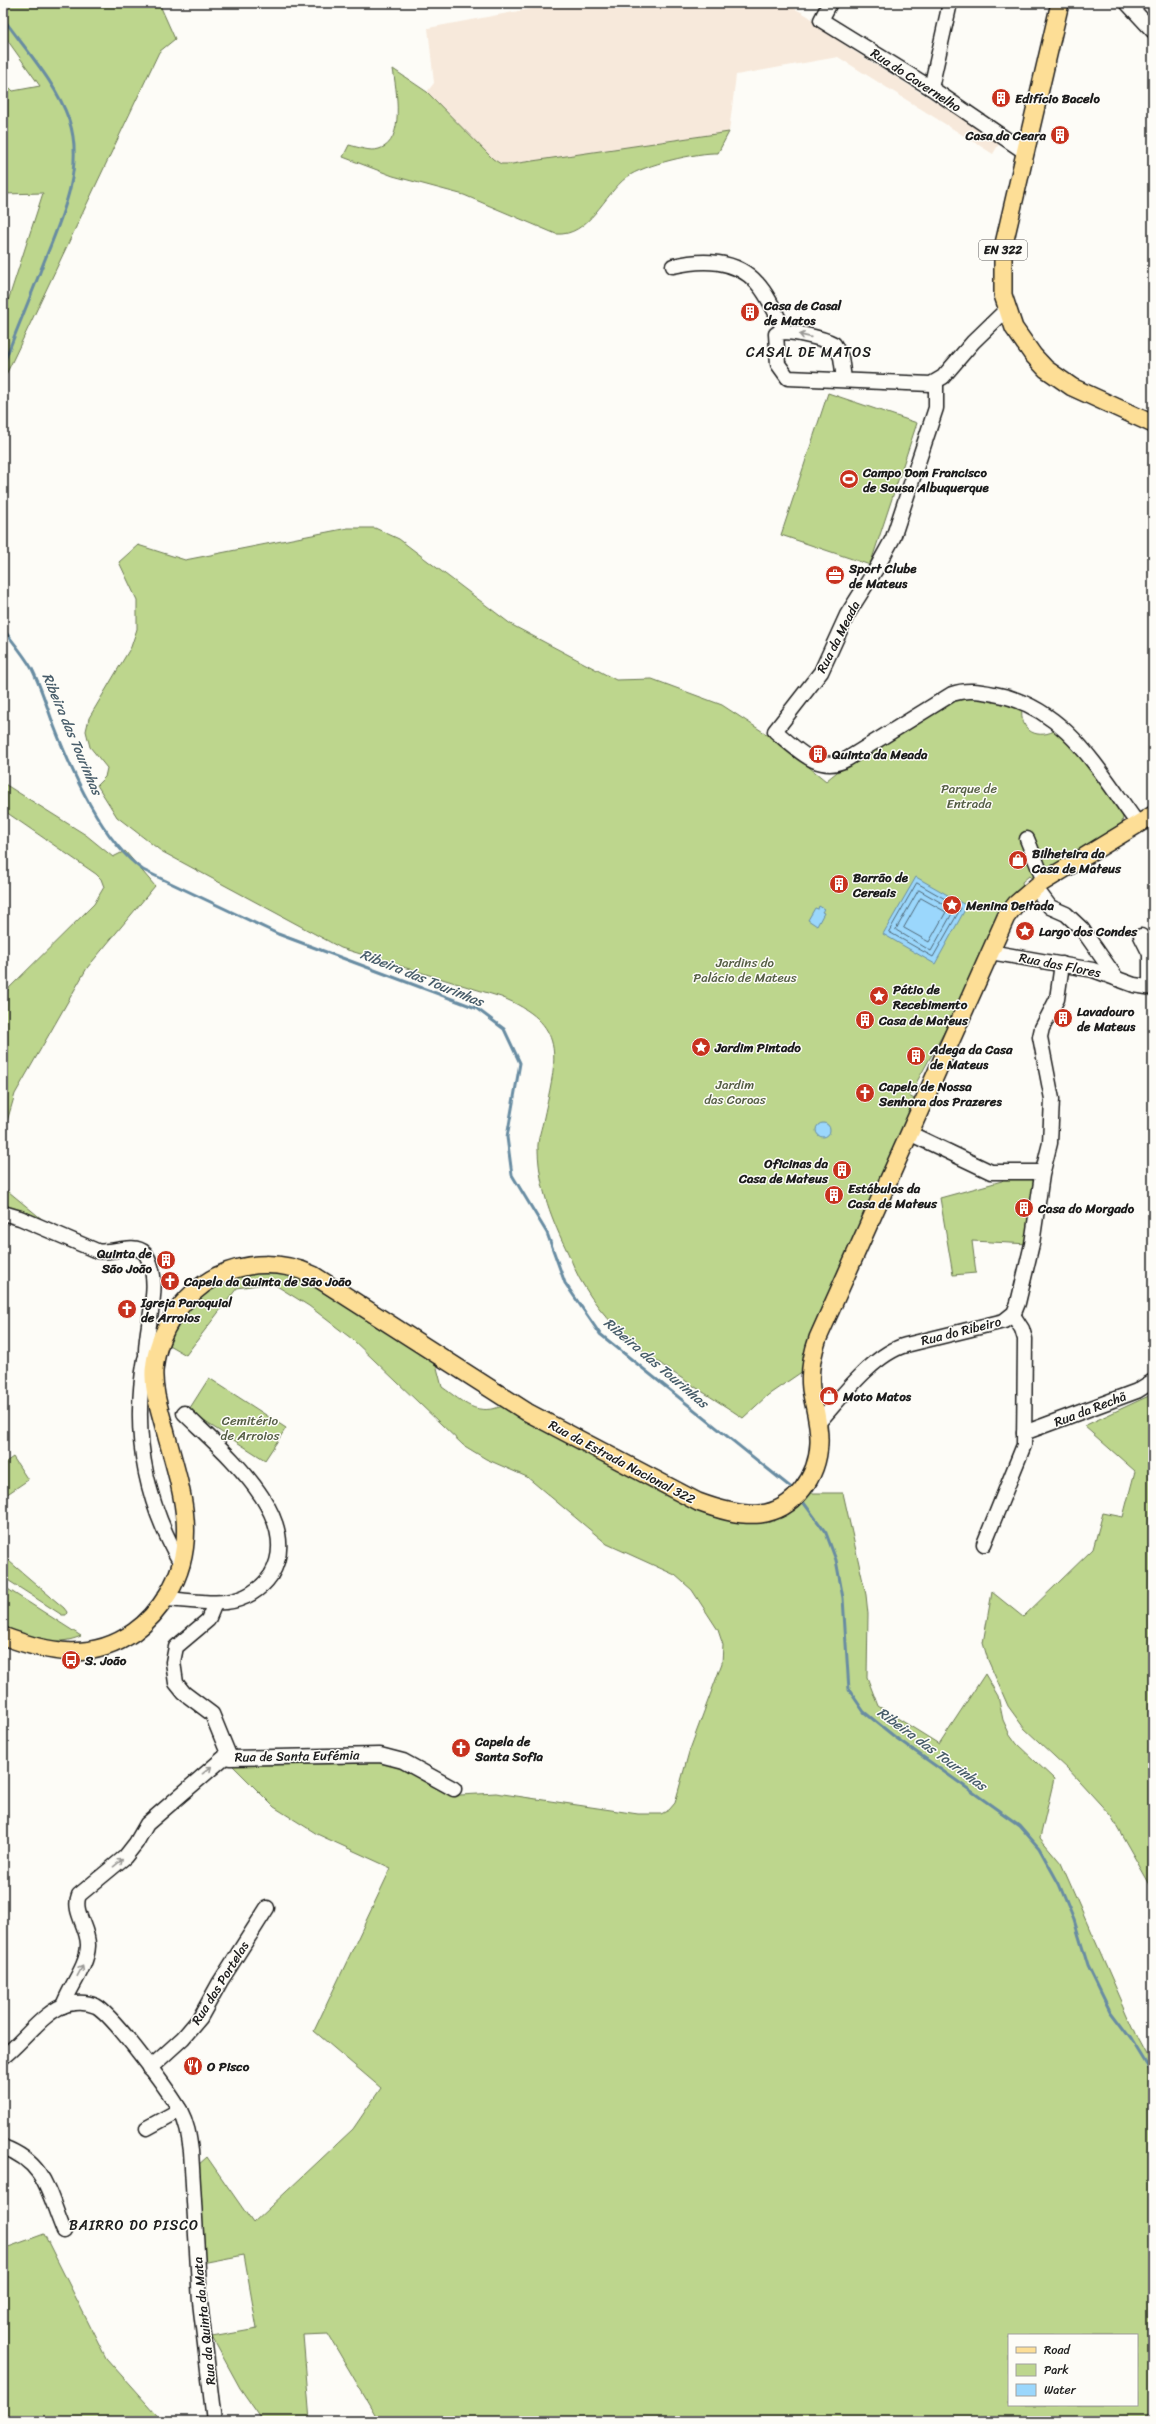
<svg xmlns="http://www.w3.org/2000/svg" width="1156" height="2424" font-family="Sriracha,sans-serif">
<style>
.built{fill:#f7e9db}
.green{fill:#bdd68d;stroke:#6c7954;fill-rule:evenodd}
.water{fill:#9bd7fc;stroke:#688ca2}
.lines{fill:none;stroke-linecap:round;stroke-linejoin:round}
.shore{stroke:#4f6776;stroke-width:1}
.stream{stroke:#688ca2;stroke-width:3}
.minor-casing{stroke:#1c1c1c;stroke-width:17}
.major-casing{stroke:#1c1c1c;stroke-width:20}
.minor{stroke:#fdfcf7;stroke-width:14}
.major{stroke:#fdde96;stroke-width:17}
.oneway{stroke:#989794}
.labels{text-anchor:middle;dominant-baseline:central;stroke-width:3;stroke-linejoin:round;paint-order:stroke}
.shield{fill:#fdfcf7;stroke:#605f5e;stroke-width:1}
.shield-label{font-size:12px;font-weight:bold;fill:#1c1c1c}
.street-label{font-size:13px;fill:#1c1c1c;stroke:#fdfcf7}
.poi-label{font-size:13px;font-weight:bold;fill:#1c1c1c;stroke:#fdfcf7;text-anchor:start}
.park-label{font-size:13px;fill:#545d44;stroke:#fdfcf7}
.neighbourhood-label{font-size:14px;letter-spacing:1px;fill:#1c1c1c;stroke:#fdfcf7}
.water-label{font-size:14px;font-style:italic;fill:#485d6a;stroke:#fdfcf7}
</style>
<rect width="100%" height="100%" fill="#fdfcf7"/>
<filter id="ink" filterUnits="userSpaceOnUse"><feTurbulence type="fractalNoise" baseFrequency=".025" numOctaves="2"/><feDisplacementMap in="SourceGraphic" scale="8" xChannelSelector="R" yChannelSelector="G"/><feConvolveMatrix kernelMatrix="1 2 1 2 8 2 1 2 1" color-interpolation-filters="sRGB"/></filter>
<g filter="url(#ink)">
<!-- built -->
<polygon class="built" points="562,3 785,3 808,16 846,46 1000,142 993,154 838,57 736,75 729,132 512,164 501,164 493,159 427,92 434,83 428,28"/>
<!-- green -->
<g class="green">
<polygon points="3,3 159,3 175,39 159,52 3,381 3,305 7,304 43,193 3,194 3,81 13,91 40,86 3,34"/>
<path d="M393,69l34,23 66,67 8,5h11l217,-32 -11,21c-20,-1 -75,12 -91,24 -23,17 -38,60 -71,57l-92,-39 -71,-19 -50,-19 6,-12c9,2 21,7 30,4 27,-7 17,-61 14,-80z"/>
<polygon points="828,393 917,423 870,565 781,535"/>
<path d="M348,528h27l24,11 113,86 104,55 36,-1 70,26 55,36 49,40c23,-20 118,-86 145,-85 16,0 35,8 51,11 -3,25 16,34 36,22l32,38 32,46 1,5 -2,8 -88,53 -4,-3 -7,6 1,5 -18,20 -14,25 -45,97 -37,67 7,4 -105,231 -8,40 -35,24 -25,23c-56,-38 -124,-72 -159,-132 -7,-10 -11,-22 -16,-33 -16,-33 -29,-65 -30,-103 -1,-10 4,-22 6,-33 13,-60 24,-93 -43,-120l-160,-49 -180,-97 -44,-34 -20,-32 8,-8 2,-9 -17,-21 -4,-16 3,-13 42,-71 6,-18v-29l-18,-38 19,-17 47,15z"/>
<polygon points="3,783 86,835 113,857 125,851 155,886 87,968 15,1094 3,1135 3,994 94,904 104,887 101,879 96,874 3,810"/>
<polygon points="1039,1174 1029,1244 972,1241 976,1273 953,1275 940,1198 1002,1181 1005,1176"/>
<polygon points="3,1187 43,1220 24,1211 3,1207"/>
<path d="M259,1272l38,3 138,85 7,27c23,16 34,30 63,18l218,112 84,-24h36l23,102 2,19 -1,63 11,29 61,38 46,-70 13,22 5,24 6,13 8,11 37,35 -14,59 21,25 77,175 15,28v355h-774l-51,-87 -25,1 7,86h-47l-23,-33 -28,-51 45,-8 -13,-74 -42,8 -5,-97 10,-9 46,66 100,-94 28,-41 -67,-57 77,-163 -74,-34 -43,-27 -43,-43 136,-5 28,6 65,30 36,-2 142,21h23l8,-4 6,-7 14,-51 33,-89 1,-18 -5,-15 -26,-40 -17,-15 -68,-31 -80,-67 -41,-18 -23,-14 -111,-106 -43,-33 -37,-23 -35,5 -51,67 -19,-11c11,-26 32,-57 62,-66 10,-3 20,-4 30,-6zM1009,2335h128v70h-128z"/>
<polygon points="209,1378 286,1428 265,1460 188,1411"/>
<polygon points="1153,1394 1153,1890 1111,1816 1069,1770 1024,1728 1008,1706 988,1660 983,1643 992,1592 1023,1617 1093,1549 1103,1513 1123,1517 1135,1471 1084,1426"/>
<polygon points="13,1457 28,1480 3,1497 3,1464"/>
<polygon points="3,1556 64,1608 67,1612 66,1615 62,1615 3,1577"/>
<path d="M3,1586l78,50c-27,12 -52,0 -78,-7z"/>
<polygon points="44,2234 106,2358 162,2421 3,2421 3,2249"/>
</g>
<!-- water -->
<g class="water">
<polygon points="916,877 967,906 935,964 883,934"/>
<polygon points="819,906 824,909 822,912 824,913 817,926 808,920 815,908 818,909"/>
<circle cx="823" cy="1130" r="7"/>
</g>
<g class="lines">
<!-- shore -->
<g class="shore">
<polygon points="917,883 961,908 933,957 889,932"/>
<polygon points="919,890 954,910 931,951 896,930"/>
<polygon points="921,898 946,912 929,942 904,928"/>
</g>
<!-- stream -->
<g class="stream">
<path d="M3,18c22,31 54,66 66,102 17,51 -11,105 -29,152 -12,31 -25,62 -37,93"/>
<path d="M3,629c10,13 21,26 29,40 9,18 15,38 22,57 18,46 48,115 89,144l135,64 198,74 28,21 16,34 -13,74 5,38 35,58 18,50 35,51 194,156"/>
<polyline points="801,1499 826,1533 836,1560 843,1598 849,1690 864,1712 895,1737 1019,1825 1039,1848 1059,1884 1074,1920 1088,1966 1110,2011 1131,2039 1153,2075"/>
</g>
<!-- minor casing -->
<g class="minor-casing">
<g id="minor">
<polyline points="830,3 821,20 931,88 1025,152"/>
<polyline points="1127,3 1153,31"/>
<polyline points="931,88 950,3"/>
<path d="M673,266c29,-7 63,-7 84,17 12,13 20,33 28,49"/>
<path d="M844,379l-3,-22 -7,-13c-9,-5 -50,-16 -58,-10l2,30 10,14 143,6 12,-7 30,-35 34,-33"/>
<path d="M936,383v25l-43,130 -17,31 -29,46 -26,57 -46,59c21,17 44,44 72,28l105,-65c14,-5 27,-3 42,0 71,12 104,76 144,130"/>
<polyline points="1027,839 1044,881"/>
<polyline points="1035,887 1050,907 1066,914 1082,929 1117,979"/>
<polyline points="1141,936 1150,954 1150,987"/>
<polyline points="990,952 1093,970 1134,985 1153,988"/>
<polyline points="909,1133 991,1172 1042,1172"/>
<path d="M3,1213l17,5 77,33c15,3 36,-9 48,2 25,38 -15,97 9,126"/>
<path d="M145,1359c-13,72 -1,141 37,206"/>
<path d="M818,1423c23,-25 55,-69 88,-78l98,-24 10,-8 4,-10 14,-59 10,-69 8,-32 2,-44 -12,-62 2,-9 15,-29 5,-35"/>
<polyline points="1024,1433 1137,1391 1153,1381"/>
<polyline points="984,1544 1024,1445 1025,1339 1022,1329 1013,1315"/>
<path d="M165,1599c20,1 41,5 61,3 18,-2 35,-12 45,-27 35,-58 -51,-126 -87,-162"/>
<polyline points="215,1603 208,1620 176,1647 173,1662 176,1683 184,1693 212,1714 230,1758 380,1755 403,1761 454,1789"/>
<path d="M63,2006c7,-20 24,-39 25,-60 1,-18 -16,-34 -9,-51l46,-38 11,-14 11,-19 80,-69"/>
<path d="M3,2057c20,-15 42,-48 66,-53 9,-2 18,-2 27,2 18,10 72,84 84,104 7,13 9,26 11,41l9,151 14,119"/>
<polyline points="150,2068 183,2038 200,2018 220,1982 267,1908"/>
<polyline points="147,2128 180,2110"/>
<path d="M3,2147c43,16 45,46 61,84"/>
</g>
</g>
<!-- major casing -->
<g class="major-casing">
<g id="major">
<polyline points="1060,3 1003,248 1003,295 1014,328 1033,355 1046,369 1072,387 1153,424"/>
<path d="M3,1636c45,17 89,26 131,-4 14,-10 25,-23 34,-38 33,-53 12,-108 -3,-164 -5,-19 -12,-39 -11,-59 3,-40 29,-77 63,-95 30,-15 66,-15 96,-1l214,137 171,90c19,7 41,14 62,12 35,-4 58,-38 59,-71 1,-18 -5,-36 -8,-54 -2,-17 1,-34 7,-51l188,-421 10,-13 22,-19 115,-70"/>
</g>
</g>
<!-- minor -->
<use href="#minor" class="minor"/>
<!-- major -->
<use href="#major" class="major"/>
</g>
<!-- one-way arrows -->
<defs><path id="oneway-shaft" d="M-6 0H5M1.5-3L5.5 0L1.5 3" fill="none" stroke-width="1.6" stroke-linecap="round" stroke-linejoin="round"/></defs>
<g class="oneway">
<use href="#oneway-shaft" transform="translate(805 336) rotate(-167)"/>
<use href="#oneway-shaft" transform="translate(207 1770) rotate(-39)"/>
<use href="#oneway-shaft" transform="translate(118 1863) rotate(-39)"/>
<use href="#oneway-shaft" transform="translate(80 1971) rotate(-62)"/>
</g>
</g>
<!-- icons -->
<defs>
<g id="building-disc" transform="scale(1)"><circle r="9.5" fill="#c8321e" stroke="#fdfcf7"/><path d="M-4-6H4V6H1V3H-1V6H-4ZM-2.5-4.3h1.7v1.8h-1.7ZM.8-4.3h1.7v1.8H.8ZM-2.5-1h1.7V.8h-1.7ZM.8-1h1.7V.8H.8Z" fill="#fff"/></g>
<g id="stadium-disc" transform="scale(1)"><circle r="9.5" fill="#c8321e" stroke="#fdfcf7"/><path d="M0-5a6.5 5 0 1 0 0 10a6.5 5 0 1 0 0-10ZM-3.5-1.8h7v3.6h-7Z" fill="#fff"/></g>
<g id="office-disc" transform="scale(1)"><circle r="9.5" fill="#c8321e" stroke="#fdfcf7"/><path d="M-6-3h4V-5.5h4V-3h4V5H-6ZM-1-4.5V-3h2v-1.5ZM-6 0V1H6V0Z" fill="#fff"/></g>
<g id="shop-disc" transform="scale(1)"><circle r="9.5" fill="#c8321e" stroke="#fdfcf7"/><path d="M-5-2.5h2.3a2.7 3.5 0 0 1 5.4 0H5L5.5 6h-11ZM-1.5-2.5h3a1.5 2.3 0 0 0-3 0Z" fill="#fff"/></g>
<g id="sight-disc" transform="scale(1)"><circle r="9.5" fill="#c8321e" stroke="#fdfcf7"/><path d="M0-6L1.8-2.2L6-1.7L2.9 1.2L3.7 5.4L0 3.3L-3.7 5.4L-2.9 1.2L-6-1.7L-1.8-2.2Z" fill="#fff"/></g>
<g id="church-disc" transform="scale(1)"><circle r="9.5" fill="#c8321e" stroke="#fdfcf7"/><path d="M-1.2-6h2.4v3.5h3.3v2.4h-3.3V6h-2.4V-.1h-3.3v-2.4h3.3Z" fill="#fff"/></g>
<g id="bus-disc" transform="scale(1)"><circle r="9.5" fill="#c8321e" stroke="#fdfcf7"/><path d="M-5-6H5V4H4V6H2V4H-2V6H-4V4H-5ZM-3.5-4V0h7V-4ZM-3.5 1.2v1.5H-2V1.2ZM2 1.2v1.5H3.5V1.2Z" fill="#fff"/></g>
<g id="restaurant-disc" transform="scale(1)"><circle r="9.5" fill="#c8321e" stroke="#fdfcf7"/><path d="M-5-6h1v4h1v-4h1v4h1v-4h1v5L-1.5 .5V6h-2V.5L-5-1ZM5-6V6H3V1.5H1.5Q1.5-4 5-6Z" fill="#fff"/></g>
</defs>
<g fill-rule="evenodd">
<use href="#building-disc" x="1001" y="98"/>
<use href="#building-disc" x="1060" y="135"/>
<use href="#building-disc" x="750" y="312"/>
<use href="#stadium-disc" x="849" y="479"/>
<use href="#office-disc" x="835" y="575"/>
<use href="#building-disc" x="818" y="754"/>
<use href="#shop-disc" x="1018" y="860"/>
<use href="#building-disc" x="839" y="884"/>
<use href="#sight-disc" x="952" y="905"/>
<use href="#sight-disc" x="1025" y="931"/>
<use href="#sight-disc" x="879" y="996"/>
<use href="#building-disc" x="1063" y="1018"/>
<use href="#building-disc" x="865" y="1020"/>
<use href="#sight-disc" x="701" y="1047"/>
<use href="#building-disc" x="916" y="1056"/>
<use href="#church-disc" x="865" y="1093"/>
<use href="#building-disc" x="842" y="1170"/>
<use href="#building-disc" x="834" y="1195"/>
<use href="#building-disc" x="1024" y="1208"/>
<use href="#building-disc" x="166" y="1260"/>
<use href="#church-disc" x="170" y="1281"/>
<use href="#church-disc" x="127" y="1309"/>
<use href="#shop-disc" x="829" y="1396"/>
<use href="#bus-disc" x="71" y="1660"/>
<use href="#church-disc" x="461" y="1748"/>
<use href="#restaurant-disc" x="193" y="2066"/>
</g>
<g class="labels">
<!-- shield labels -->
<rect class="shield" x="979" y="240" width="48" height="20" rx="3"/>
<g class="shield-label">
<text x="1003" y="250">EN 322</text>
</g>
<!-- street labels -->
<g class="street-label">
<text transform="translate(916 80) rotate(33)">Rua do Cavernelho</text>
<text transform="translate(838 637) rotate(-63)">Rua da Meada</text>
<text transform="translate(1060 965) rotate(11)">Rua das Flores</text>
<text transform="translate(961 1331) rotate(-14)">Rua do Ribeiro</text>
<text transform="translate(1090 1409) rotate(-21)">Rua da Rechã</text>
<text transform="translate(622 1462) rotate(28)">Rua da Estrada Nacional 322</text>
<text transform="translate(297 1756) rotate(-1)">Rua de Santa Eufémia</text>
<text transform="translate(220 1983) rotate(-58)">Rua das Portelas</text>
<text transform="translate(204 2321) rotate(-96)">Rua da Quinta da Mata</text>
</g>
<!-- poi labels -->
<g class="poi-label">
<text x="1015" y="98">Edifício Bacelo</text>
<text x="1046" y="135" text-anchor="end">Casa da Ceara</text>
<text x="764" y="305">Casa de Casal<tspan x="764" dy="15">de Matos</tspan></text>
<text x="863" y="472">Campo Dom Francisco<tspan x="863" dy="15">de Sousa Albuquerque</tspan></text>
<text x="849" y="568">Sport Clube<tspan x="849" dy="15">de Mateus</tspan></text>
<text x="832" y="754">Quinta da Meada</text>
<text x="1032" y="853">Bilheteira da<tspan x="1032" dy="15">Casa de Mateus</tspan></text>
<text x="853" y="877">Barrão de<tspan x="853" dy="15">Cereais</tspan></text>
<text x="966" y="905">Menina Deitada</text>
<text x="1039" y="931">Largo dos Condes</text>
<text x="893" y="989">Pátio de<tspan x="893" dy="15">Recebimento</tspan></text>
<text x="1077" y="1011">Lavadouro<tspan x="1077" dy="15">de Mateus</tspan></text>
<text x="879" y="1020">Casa de Mateus</text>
<text x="715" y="1047">Jardim Pintado</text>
<text x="930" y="1049">Adega da Casa<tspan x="930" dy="15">de Mateus</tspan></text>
<text x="879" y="1086">Capela de Nossa<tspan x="879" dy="15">Senhora dos Prazeres</tspan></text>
<text x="828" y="1163" text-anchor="end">Oficinas da<tspan x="828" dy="15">Casa de Mateus</tspan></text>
<text x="848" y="1188">Estábulos da<tspan x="848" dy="15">Casa de Mateus</tspan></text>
<text x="1038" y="1208">Casa do Morgado</text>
<text x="152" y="1253" text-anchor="end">Quinta de<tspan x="152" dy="15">São João</tspan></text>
<text x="184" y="1281">Capela da Quinta de São João</text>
<text x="141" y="1302">Igreja Paroquial<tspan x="141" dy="15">de Arroios</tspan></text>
<text x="843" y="1396">Moto Matos</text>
<text x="85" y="1660">S. João</text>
<text x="475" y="1741">Capela de<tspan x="475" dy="15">Santa Sofia</tspan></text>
<text x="207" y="2066">O Pisco</text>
</g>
<!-- park labels -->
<g class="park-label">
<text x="969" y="788">Parque de<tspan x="969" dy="15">Entrada</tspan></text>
<text x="745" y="962">Jardins do<tspan x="745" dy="15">Palácio de Mateus</tspan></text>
<text x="735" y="1084">Jardim<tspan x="735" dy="15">das Coroas</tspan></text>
<text x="250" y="1420">Cemitério<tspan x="250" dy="15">de Arroios</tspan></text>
</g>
<!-- neighbourhood labels -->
<g class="neighbourhood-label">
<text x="809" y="352">CASAL DE MATOS</text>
<text x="134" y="2225">BAIRRO DO PISCO</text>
</g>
<!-- water labels -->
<g class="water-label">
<text transform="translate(72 734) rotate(67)">Ribeira das Tourinhas</text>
<text transform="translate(422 978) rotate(22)">Ribeira das Tourinhas</text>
<text transform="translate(656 1363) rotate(40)">Ribeira das Tourinhas</text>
<text transform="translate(932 1749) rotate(36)">Ribeira das Tourinhas</text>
</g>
</g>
<!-- margin -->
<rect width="1156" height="2424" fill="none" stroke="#fdfcf7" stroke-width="16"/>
<rect x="8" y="8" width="1140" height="2408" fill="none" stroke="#1c1c1c" stroke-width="1.5" filter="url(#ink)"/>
<!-- legend -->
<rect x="1008" y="2334" width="130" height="72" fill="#fdfcf7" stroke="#a3a29f"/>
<rect x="1016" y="2347" width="20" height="6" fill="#fdde96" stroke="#a3a29f"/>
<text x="1044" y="2354" font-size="12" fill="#1c1c1c">Road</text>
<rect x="1016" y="2364" width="20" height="12" fill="#bdd68d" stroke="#a3a29f"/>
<text x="1044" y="2374" font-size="12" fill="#1c1c1c">Park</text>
<rect x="1016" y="2384" width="20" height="12" fill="#9bd7fc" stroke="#a3a29f"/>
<text x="1044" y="2394" font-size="12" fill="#1c1c1c">Water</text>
</svg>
